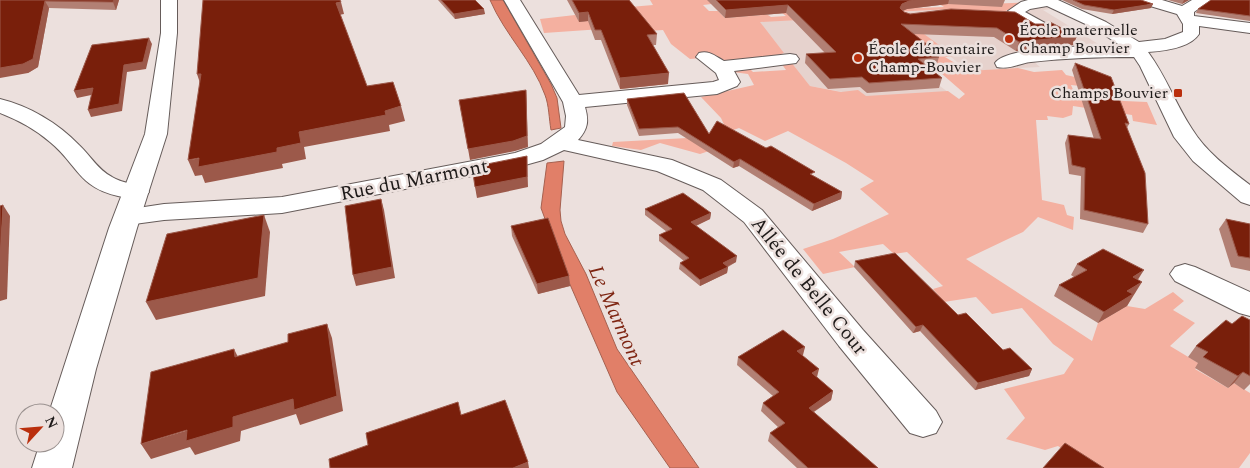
<svg xmlns="http://www.w3.org/2000/svg" width="1250" height="468" font-family="Spectral,serif">
<style>
.built{fill:#e6d2cd}
.green{fill:#f4b0a0}
.water{fill:#e17f68;stroke:#a66150}
.lines{fill:none;stroke-linecap:round;stroke-linejoin:round}
.minor-casing{stroke:#665c5a;stroke-width:2}
.major-casing{stroke:#665c5a;stroke-width:2}
.minor{fill:#fff;fill-rule:evenodd}
.major{fill:#fff;fill-rule:evenodd}
.wall{fill:#b28074}
.shaded-wall{fill:#9c594a}
.building{fill:#791f0b;stroke:#9c594a}
.poi-dot{fill:#ba2f0d;stroke:#ece0dd;stroke-width:2}
.labels{text-anchor:middle;dominant-baseline:central;stroke-width:5;stroke-linejoin:round;paint-order:stroke}
.far-poi-label{font-size:16px;fill:#1e1a19;stroke:#ece0dd;text-anchor:start}
.street-label{font-size:20px;fill:#1e1a19;stroke:#ece0dd}
.water-label{font-size:21px;font-style:italic;fill:#7e2512;stroke:#ece0dd}
</style>
<rect width="100%" height="100%" fill="#ece0dd"/>
<!-- built -->
<g class="built">
<polygon points="1032,2 1050,9 1043,10 1100,45 1032,60 1040,67 968,71 922,33 893,13"/>
<polygon points="832,16 926,59 936,67 917,69 952,95 891,101 810,86 757,20"/>
</g>
<!-- green -->
<path class="green" d="M650,0h67l3,3 -17,2 6,6h9l7,7 37,-3h6l3,2 15,-1 -4,-3 162,-6 -11,-7 55,4 44,-2 -33,11 -47,-4 -58,3 60,44 -9,1 23,14 50,-3 16,4 28,-2 4,5 9,2 5,9 -9,-1 4,9 -5,-1 1,2 53,6 23,1 10,23 -24,-4 -1,-6 -59,-9 -1,9 -9,3 -16,-2 1,4h-12l6,80 22,5 3,10 7,2 -1,13 -35,-13 -15,15 -57,27 126,82 6,-18 29,-17 18,3 28,-17 11,9 -11,9 22,13 -25,23 30,18 -5,5 33,19 6,-5 16,10v60l-11,15h-149l-32,-22 -13,4 -39,-11 19,-21 -21,-29 60,-15 10,-15 -21,-15 -31,-36 -30,6 -16,-17 -32,5 -11,-13 10,-3 -36,-34 -13,2 -11,-10 -44,8 16,15 -32,7 -20,-25 30,-10 56,-25 -29,-25 14,-8 -28,-18 -58,-32 -23,10 -26,-13 -39,14 12,8 -12,4 -40,-11 -19,7 -29,-4 1,-4 93,-5 20,-8 -5,-11 -20,-21 53,-12 -6,-11 -15,-2 1,-3 13,-3 6,6 33,-2 -5,-7 10,-1 19,24 31,6 17,-2 8,6 82,-5 11,8 6,-5 -23,-20 3,-5 -9,-2 -10,-9 -109,-39 -57,3 24,31c-20,9 -45,4 -66,10l-5,-6 -23,2 -19,-15 -8,-14 -59,4 -2,-5 -58,4 -4,-14 35,-4 5,7 50,-15 23,-2z"/>
<!-- water -->
<g class="water">
<path d="M490,0h13l48,84 6,14 4,30 -10,2c-2,-11 -2,-25 -6,-35 -12,-34 -40,-60 -55,-95z"/>
<polygon points="564,161 560,210 561,221 565,234 586,274 617,349 699,468 670,468 617,392 565,273 541,208 547,163"/>
</g>
<g class="lines">
<!-- minor casing -->
<g class="minor-casing">
<g id="minor">
<path d="M504,0h16l59,95 134,-13 6,-2 -3,-7 -20,-16 3,-4c10,-3 16,3 25,8l66,-7 6,1 3,4 -3,4 -62,8 6,11 -3,4 -20,8 -132,13c4,14 3,22 -7,33l94,20 49,20 41,30 101,120 73,81 6,11 -6,11 -13,4 -13,-4 -71,-87 -95,-124 -41,-32 -46,-19 -93,-21 -21,10 -25,7 -236,46 -118,7 -37,5 -9,-2 -4,-6 4,-6 46,-7 118,-7 233,-44 26,-9 24,-17 1,-11 -3,-14z"/>
<path d="M1028,0h30l48,22 33,20 26,-3 18,-7v-8l-6,-10 -37,-11 -3,-3h25l20,6 10,-6h19l-17,12v4l56,7v10l-51,-7v8c-9,14 -35,17 -51,18 18,24 28,53 44,77 14,23 37,40 58,56v20l-9,-3 -48,-41 -19,-24 -34,-71 -6,-9c-35,0 -68,1 -103,5 -11,1 -22,8 -34,5l-2,-4c12,-18 103,-17 126,-17l-27,-18 -47,-22 -17,3 -5,3 20,11 2,4 -2,4c-12,2 -32,-9 -37,-20l13,-9z"/>
<path d="M0,99c29,7 58,24 79,46 11,10 19,25 33,32 10,6 22,7 33,10l4,5 -4,5c-10,3 -17,1 -27,-1 -40,-9 -40,-31 -68,-54 -15,-13 -32,-22 -50,-29z"/>
<polygon points="1185,264 1195,267 1250,292 1250,316 1239,313 1175,281 1170,274 1175,267"/>
</g>
</g>
<!-- major casing -->
<g class="major-casing">
<polygon id="major" points="161,0 177,0 177,33 167,134 137,228 96,369 72,468 32,468 40,443 55,443 55,413 49,413 109,228 145,134 161,33"/>
</g>
<!-- minor -->
<use href="#minor" class="minor"/>
<!-- major -->
<use href="#major" class="major"/>
</g>
<!-- wall -->
<g class="wall">
<polygon points="0,0 119,0 116,10 49,8 38,67 28,73"/>
<polygon points="438,0 475,0 485,14 455,19"/>
<polygon points="567,0 629,0 657,34 656,45 653,45 668,84 620,89 601,40 595,40 588,21 579,22"/>
<polygon points="707,0 1005,0 1002,7 948,4 907,9 903,11 904,12 910,14 1035,24 1077,36 1073,45 1016,51 994,37 913,34 933,49 932,52 939,57 936,67 929,67 942,78 939,88 867,93 860,87 828,89 805,63 806,54 825,53 786,13 725,18"/>
<polygon points="1062,0 1141,0 1151,8 1112,14 1082,9"/>
<polygon points="1168,0 1189,0 1182,4"/>
<polygon points="1250,0 1250,21 1196,13 1198,9"/>
<polygon points="1075,63 1129,124 1127,128 1148,224 1143,233 1080,219 1081,176 1069,174 1065,143 1068,135 1094,139 1072,70"/>
<polygon points="627,99 709,134 814,176 842,192 841,199 812,211 739,166 733,168 678,133 639,136 627,105"/>
<polygon points="645,209 711,213 710,219 696,226 736,262 728,267 727,273 700,286 679,269 680,263 684,261 659,241 659,235 667,232 645,215"/>
<polygon points="1226,219 1250,224 1250,271 1231,267 1219,229"/>
<polygon points="511,226 569,276 570,286 538,294 512,236"/>
<polygon points="855,261 958,315 1003,350 1032,369 1029,376 975,390 920,331 913,333 854,267"/>
<polygon points="1077,264 1138,280 1135,293 1133,294 1127,306 1098,323 1054,296 1059,285 1074,277 1071,275"/>
<polygon points="1250,320 1250,384 1244,390 1234,383 1228,388 1195,368 1198,363 1188,357 1196,346 1232,324"/>
<polygon points="805,347 802,355 817,377 833,391 831,400 814,412 878,468 797,468 768,441 770,433 778,427 761,411 763,403 773,396 737,365 738,357"/>
</g>
<!-- shaded-wall -->
<g class="shaded-wall">
<polygon points="114,0 119,0 116,10 113,2"/>
<polygon points="916,0 949,0 948,4 907,9 900,12 900,8 902,4 909,1"/>
<polygon points="1184,0 1189,0 1182,4"/>
<polygon points="45,1 49,8 38,67 28,73 0,78 0,68"/>
<polygon points="341,2 344,14 339,15 336,3"/>
<polygon points="1153,4 1151,8 1112,14 1114,10"/>
<polygon points="788,5 786,13 725,18 726,10"/>
<polygon points="484,9 485,14 455,19 454,14"/>
<polygon points="588,12 588,21 579,22 579,13"/>
<polygon points="1077,36 1073,45 1016,51 1019,42"/>
<polygon points="149,38 152,44 146,69 127,72 122,111 91,117 88,110 124,65"/>
<polygon points="669,73 668,84 620,89 620,78"/>
<polygon points="197,74 201,74 202,89"/>
<polygon points="93,88 96,94 77,98 74,91"/>
<polygon points="526,90 528,147 515,151 470,160 468,149"/>
<polygon points="401,106 405,121 389,125 390,131 304,147 306,159 282,164 283,168 205,183 202,175 195,176 188,160 277,148 299,132"/>
<polygon points="527,156 528,187 477,198 475,187"/>
<polygon points="740,159 739,166 733,168 734,162"/>
<polygon points="842,192 841,199 812,211 814,204"/>
<polygon points="381,199 384,210 395,278 356,286 353,275"/>
<polygon points="3,205 10,216 7,299 0,301 0,261"/>
<polygon points="711,213 710,219 691,228 691,222"/>
<polygon points="264,215 270,232 265,296 156,320 146,302"/>
<polygon points="737,256 736,262 724,268 728,267 727,273 700,286 700,280 723,263"/>
<polygon points="1144,270 1137,281 1133,277"/>
<polygon points="569,276 570,286 538,294 537,284"/>
<polygon points="1142,282 1127,306 1098,323 1104,312 1127,291"/>
<polygon points="327,324 332,338 343,411 300,425 296,414 241,431 240,441 195,455 190,447 151,459 141,444 233,417"/>
<polygon points="923,325 920,331 913,333 916,327"/>
<polygon points="805,347 803,355 796,359 797,351"/>
<polygon points="234,349 241,363 235,357"/>
<polygon points="819,369 817,377 812,373"/>
<polygon points="1032,369 1029,376 975,390 978,383"/>
<polygon points="1243,372 1234,383 1228,388 1238,376"/>
<polygon points="833,391 831,400 807,416 809,408"/>
<polygon points="528,462 529,468 513,468"/>
</g>
<!-- building -->
<g class="building">
<polygon points="0,0 114,0 113,2 45,1 33,59 23,64 0,68"/>
<polygon points="203,0 340,0 341,2 336,3 367,86 393,82 401,106 385,111 386,115 299,132 301,143 277,148 277,152 198,167 199,158 188,160 201,74 197,74"/>
<polygon points="441,0 475,0 484,9 454,14"/>
<polygon points="572,0 629,0 657,34 647,35 669,73 620,78 601,30 595,30 588,12 579,13"/>
<polygon points="716,0 916,0 909,1 902,4 900,8 904,12 910,14 951,9 1015,12 1035,24 1048,24 1050,22 1077,36 1019,42 997,28 901,24 933,49 928,49 939,57 918,59 942,78 869,83 862,77 830,79 806,54 836,52 788,5 726,10"/>
<polygon points="1073,0 1141,0 1153,4 1114,10 1084,5"/>
<polygon points="1211,0 1250,0 1250,16 1198,9"/>
<polygon points="149,38 143,62 124,65 119,104 88,110 93,88 74,91 92,45"/>
<polygon points="1075,63 1111,77 1129,124 1125,123 1145,173 1148,224 1084,210 1085,168 1072,165 1068,135 1101,139"/>
<polygon points="526,90 527,136 513,141 468,149 459,100"/>
<polygon points="684,93 709,134 717,121 766,148 771,146 815,172 810,174 842,192 814,204 740,159 734,162 678,127 639,129 627,99"/>
<polygon points="527,156 527,177 475,187 472,167"/>
<polygon points="683,193 711,213 691,222 737,256 723,263 728,267 700,280 680,263 689,258 659,235 672,229 645,209"/>
<polygon points="381,199 392,267 353,275 345,206"/>
<polygon points="3,205 0,261 0,206"/>
<polygon points="264,215 258,278 146,302 167,234"/>
<polygon points="548,218 569,276 537,284 511,226"/>
<polygon points="1226,219 1250,224 1250,258 1238,256"/>
<polygon points="1103,249 1144,270 1133,277 1142,282 1127,291 1133,294 1104,312 1059,285 1087,270 1077,264"/>
<polygon points="895,253 958,315 966,313 1003,350 1010,348 1032,369 978,383 923,325 916,327 855,261"/>
<polygon points="1242,316 1250,320 1250,376 1243,372 1238,376 1203,357 1208,352 1196,346 1226,320 1232,324"/>
<polygon points="327,324 337,396 294,410 293,399 233,417 233,427 186,441 187,430 141,444 151,372 234,349 235,357 288,342 288,334"/>
<polygon points="783,330 805,347 797,351 819,369 812,373 833,391 809,408 878,468 808,468 770,433 785,423 763,403 779,392 738,357"/>
<polygon points="505,400 528,462 513,468 330,468 329,459 368,445 366,433 458,402 461,415"/>
<polygon points="1065,443 1104,468 1043,468"/>
</g>
<!-- markers -->
<g class="poi-dot">
<circle cx="1009" cy="39" r="5"/>
<circle cx="858" cy="58" r="5"/>
<rect x="1173" y="88" width="10" height="10" rx="2.5"/>
</g>
<g class="labels">
<!-- far-poi labels -->
<g class="far-poi-label">
<text x="1019" y="30">École maternelle<tspan x="1019" dy="18">Champ Bouvier</tspan></text>
<text x="868" y="49">École élémentaire<tspan x="868" dy="18">Champ-Bouvier</tspan></text>
<text x="1168" y="93" text-anchor="end">Champs Bouvier</text>
</g>
<!-- street labels -->
<g class="street-label">
<text transform="translate(414 180) rotate(-11)">Rue du Marmont</text>
<text transform="translate(809 286) rotate(51)">Allée de Belle Cour</text>
</g>
<!-- water labels -->
<g class="water-label">
<text transform="translate(616 316) rotate(66)">Le Marmont</text>
</g>
</g>
<!-- north arrow -->
<g transform="translate(40 428) rotate(64)"><circle r="24" fill="#ece0dd" stroke="#9a918f"/>
<path d="M0-4L9 19L0 12L-9 19Z" fill="#ba2f0d"/>
<text y="-8" font-size="14" font-weight="bold" text-anchor="middle" fill="#1e1a19">N</text>
</g>
</svg>
